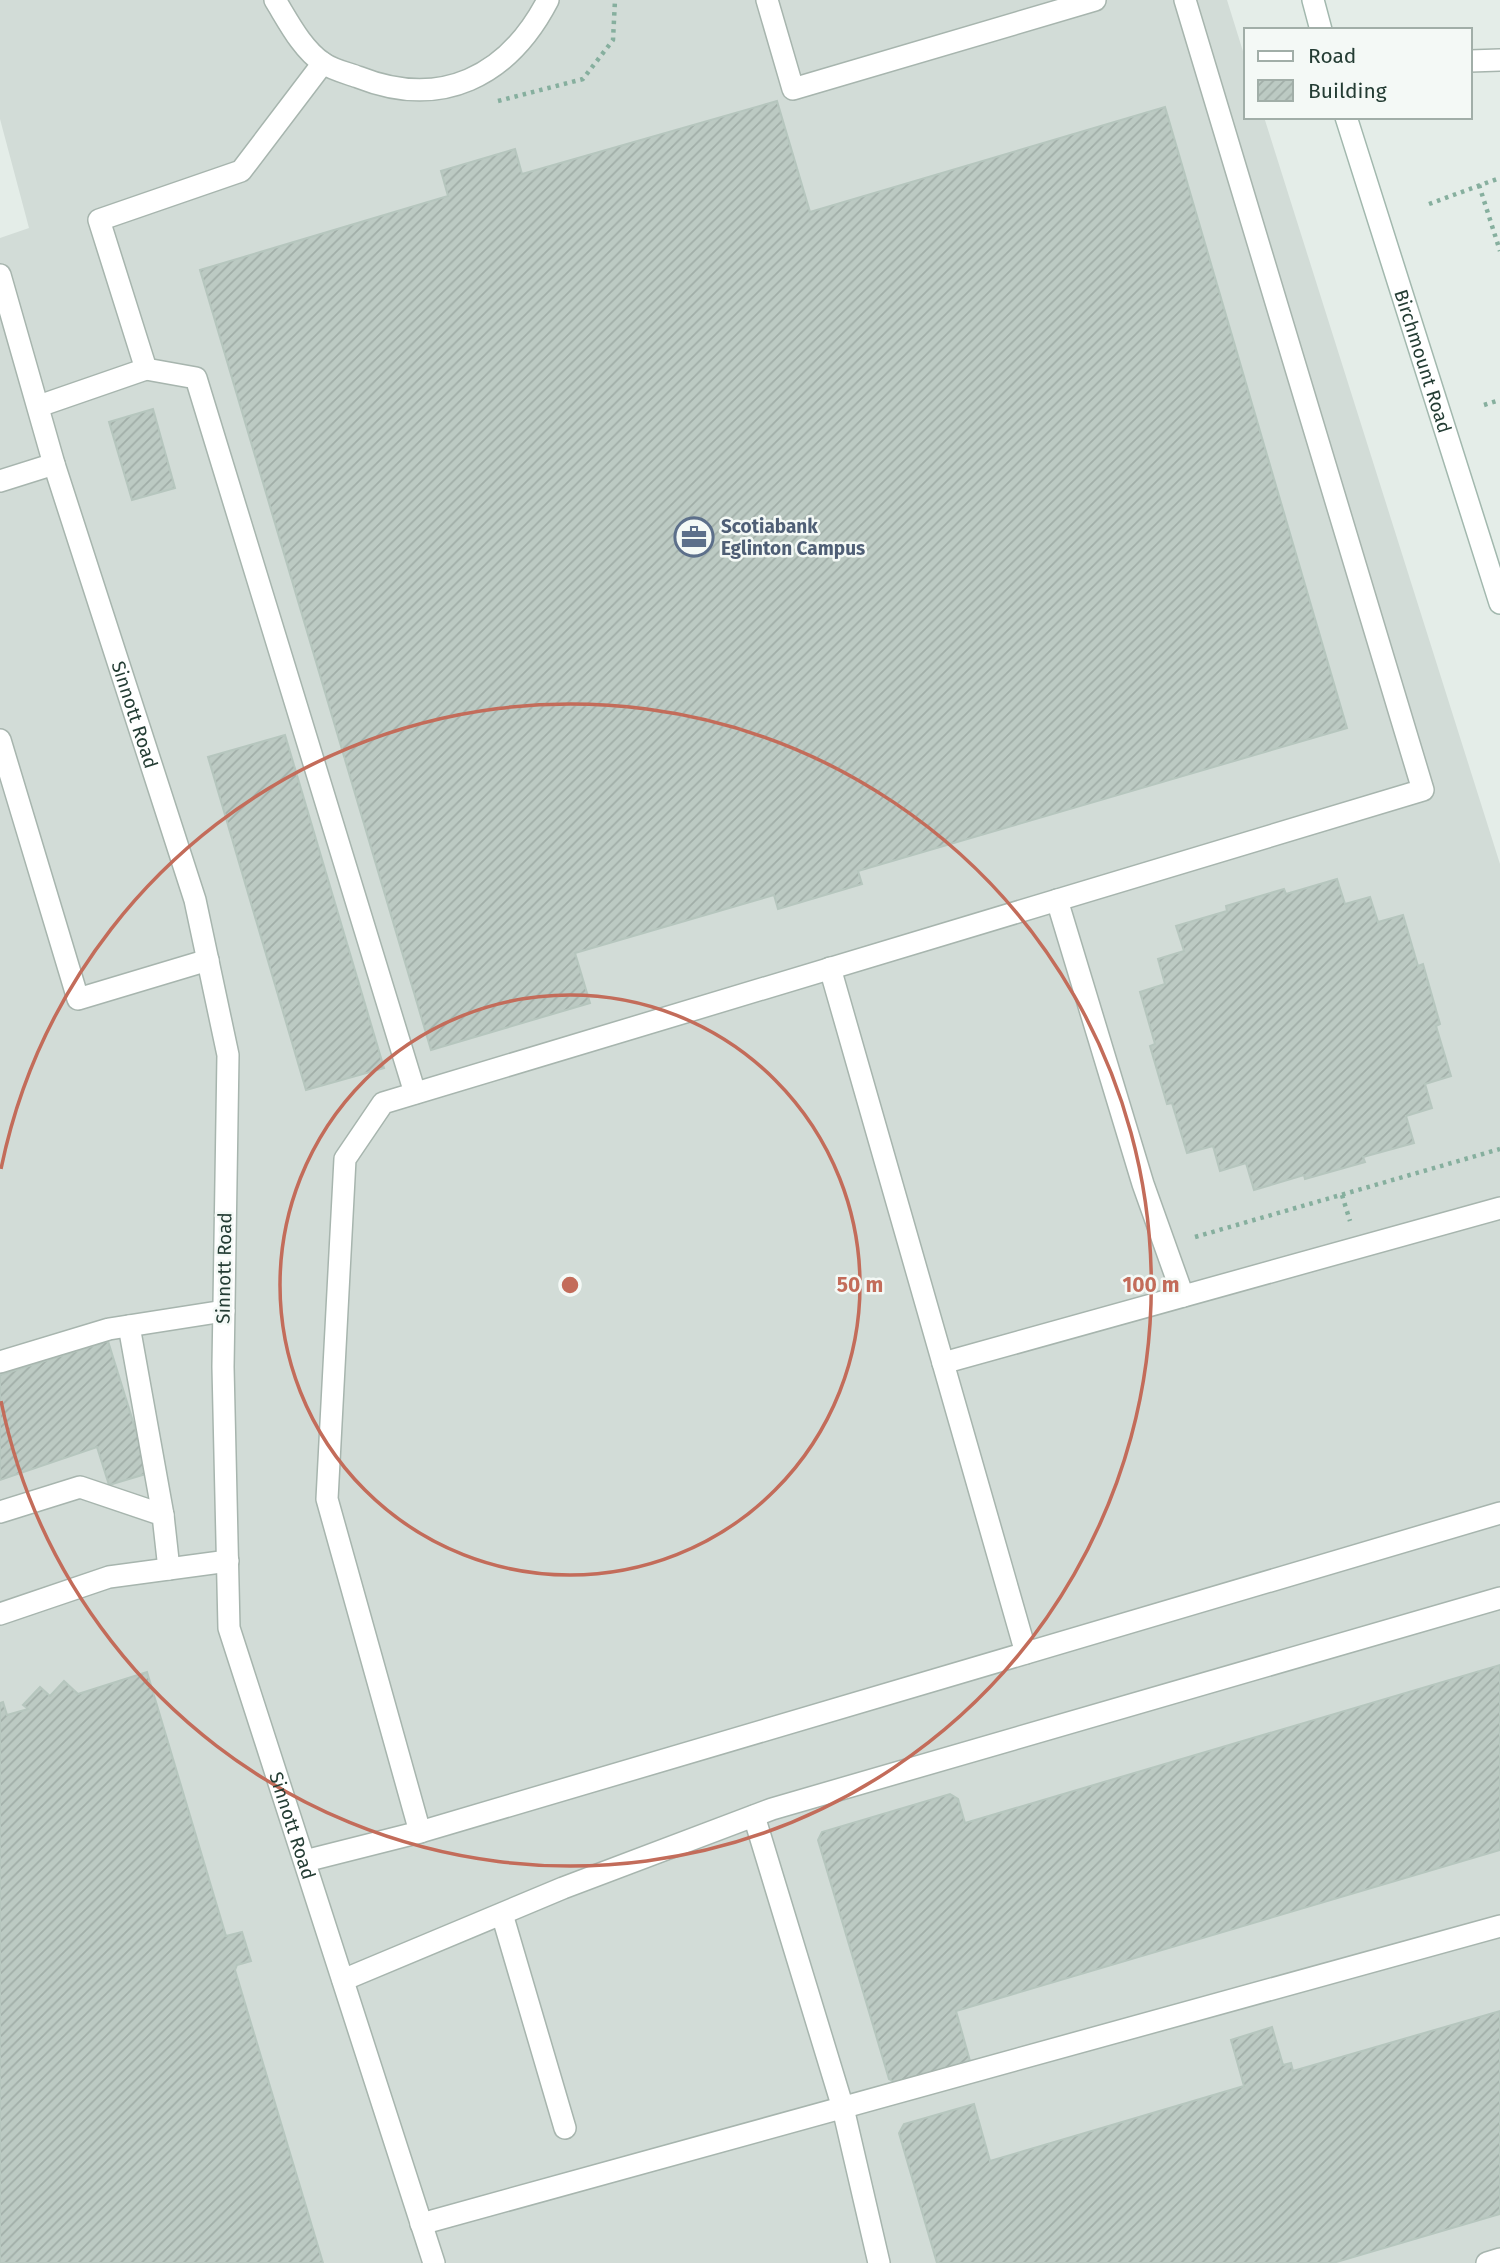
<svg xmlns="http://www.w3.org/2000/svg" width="1500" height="2263" font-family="'Fira Sans',sans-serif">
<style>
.built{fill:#d2dcd7}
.building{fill:url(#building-hatch);stroke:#b6c6be;stroke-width:2}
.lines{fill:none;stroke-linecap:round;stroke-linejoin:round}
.service-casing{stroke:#a7b5ae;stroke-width:24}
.minor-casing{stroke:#a7b5ae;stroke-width:24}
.secondary-casing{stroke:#a2b8ae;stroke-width:24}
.path{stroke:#86af9e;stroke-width:4.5;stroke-dasharray:3.5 5;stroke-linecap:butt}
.service{stroke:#fff;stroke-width:21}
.minor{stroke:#fff;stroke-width:21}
.secondary{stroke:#fff;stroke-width:21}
.ring{fill:none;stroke:#c36c5a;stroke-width:3.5}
.labels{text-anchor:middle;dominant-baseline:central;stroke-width:5;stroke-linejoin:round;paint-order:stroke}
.street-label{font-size:19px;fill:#243d34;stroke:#f4f9f6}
.service-label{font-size:19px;font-weight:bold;fill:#4e5e75;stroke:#f4f9f6;text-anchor:start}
.centre{fill:#c36c5a;stroke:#f4f9f6;stroke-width:3.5}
.ring-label{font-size:21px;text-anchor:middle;font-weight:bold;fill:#c36c5a;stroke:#f4f9f6;stroke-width:5;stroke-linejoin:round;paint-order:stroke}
</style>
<defs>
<pattern id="building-hatch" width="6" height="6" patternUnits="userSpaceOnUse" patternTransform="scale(1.75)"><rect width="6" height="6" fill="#bccac3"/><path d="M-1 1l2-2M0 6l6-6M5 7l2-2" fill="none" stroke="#a1aea8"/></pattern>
</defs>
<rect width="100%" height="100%" fill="#e4ede8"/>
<!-- built -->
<polygon class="built" points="0,0 1227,0 1246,61 1246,117 1264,117 1500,864 1500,2263 0,2263 0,238 29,228 0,119"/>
<!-- building -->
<g class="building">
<polygon points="777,101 810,212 1165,107 1347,728 858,871 862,884 778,909 774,895 575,953 590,1003 431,1050 200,270 448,196 441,171 515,149 522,174"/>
<polygon points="153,409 175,488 132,500 109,422"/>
<polygon points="285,735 384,1068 306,1090 208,757"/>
<polygon points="1337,879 1345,904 1370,897 1378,922 1403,915 1418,966 1423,964 1440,1024 1436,1026 1451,1076 1425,1084 1432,1108 1406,1116 1414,1143 1363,1157 1365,1162 1305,1179 1304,1175 1254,1190 1246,1163 1220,1171 1213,1146 1187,1153 1172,1103 1167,1104 1150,1046 1155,1044 1140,992 1165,984 1158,959 1184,951 1176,926 1227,911 1226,906 1284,889 1286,894"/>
<polygon points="108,1341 149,1473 109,1485 97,1447 0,1480 0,1375"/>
<polygon points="1500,1665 1500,1850 956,2011 970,2061 896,2083 889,2079 818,1840 822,1832 950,1794 958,1799 965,1823"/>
<polygon points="147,1672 226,1936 242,1932 251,1961 237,1965 235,1970 323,2263 0,2263 0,1703 3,1702 7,1715 28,1709 23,1705 40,1687 50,1696 64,1681 78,1694"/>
<polygon points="1500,2011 1500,2214 1333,2263 937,2263 899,2133 904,2124 974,2104 990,2161 1244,2086 1231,2040 1272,2027 1283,2065 1291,2063 1293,2071"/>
</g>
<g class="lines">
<!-- service casing -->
<g class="service-casing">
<g id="service">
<path d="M275,0c13,21 27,49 48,63 10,7 24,10 35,14 83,33 150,0 190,-77"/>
<polyline points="767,0 793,89 1095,0"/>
<polyline points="1185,0 1423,790 383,1103 345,1159 327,1499 420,1832 1500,1513"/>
<polyline points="1470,61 1500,60"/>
<polyline points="146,369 196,378 415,1093"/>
<polyline points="39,406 146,369 99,220 241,171 323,63"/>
<polyline points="0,740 78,999 208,960"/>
<polyline points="1057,900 1143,1184 1183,1296"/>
<polyline points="830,968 1026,1653"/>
<polyline points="129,1326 163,1515"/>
<polyline points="0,1362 109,1329 224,1311"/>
<polyline points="943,1363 1500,1208"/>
<polyline points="0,1512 80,1487 163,1515 169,1569"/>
<polyline points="0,1614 109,1577 228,1561"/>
<polyline points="754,1816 843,2108 879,2263"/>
<polyline points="305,1861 420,1832"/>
<polyline points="502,1914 565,2128"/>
<polyline points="343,1980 563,1888 772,1809 1500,1598"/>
<polyline points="421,2224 1500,1926"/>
<polyline points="1487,2263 1500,2259"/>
</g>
</g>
<!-- minor casing -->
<g class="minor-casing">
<g id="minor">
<path id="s1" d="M0,275l54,189 141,436 33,155 -5,312 6,261 205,635"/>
<polyline points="0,481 54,464"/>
</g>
</g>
<!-- secondary casing -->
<g class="secondary-casing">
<g id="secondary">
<polyline points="1313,0 1321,30"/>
<path id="s2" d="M1346,117l154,486"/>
</g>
</g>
<!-- path -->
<g class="path">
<polyline points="498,101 583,79 613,40 615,0"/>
<polyline points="1479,185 1500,251"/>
<polyline points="1429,204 1497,179"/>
<polyline points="1484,405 1500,400"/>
<polyline points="1342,1195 1350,1221"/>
<polyline points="1195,1237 1500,1149"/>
</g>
<!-- service -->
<use href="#service" class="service"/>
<!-- minor -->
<use href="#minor" class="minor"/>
<!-- secondary -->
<use href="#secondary" class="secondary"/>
</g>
<!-- distance rings -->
<g class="ring">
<circle cx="570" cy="1285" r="290"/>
<path d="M1 1169A581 581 0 1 1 1 1401"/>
</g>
<!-- icons -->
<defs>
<g id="office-ring" transform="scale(2.0125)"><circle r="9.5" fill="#f4f9f6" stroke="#5c6f8a" stroke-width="1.5"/><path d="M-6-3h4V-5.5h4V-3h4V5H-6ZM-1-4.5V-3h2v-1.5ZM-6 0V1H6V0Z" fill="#5c6f8a"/></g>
</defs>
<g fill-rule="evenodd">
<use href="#office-ring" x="694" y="537"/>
</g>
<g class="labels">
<!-- street labels -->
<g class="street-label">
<text stroke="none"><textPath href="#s2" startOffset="256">Birchmount Road</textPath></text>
<text stroke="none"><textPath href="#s1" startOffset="460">Sinnott Road</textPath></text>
<text transform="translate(224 1268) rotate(-89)">Sinnott Road</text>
<text stroke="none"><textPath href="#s1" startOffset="1594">Sinnott Road</textPath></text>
</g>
<!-- service labels -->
<g class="service-label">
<text x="721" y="526">Scotiabank<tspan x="721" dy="22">Eglinton Campus</tspan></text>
</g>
</g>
<circle cx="570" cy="1285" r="10" class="centre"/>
<g class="ring-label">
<text x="860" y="1292">50 m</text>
<text x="1151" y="1292">100 m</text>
</g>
<!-- legend -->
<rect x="1244" y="28" width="228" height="91" fill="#f4f9f6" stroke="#a1aea8" stroke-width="2"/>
<rect x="1258" y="51" width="35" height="10" fill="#ffffff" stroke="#a1aea8" stroke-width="2"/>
<text x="1308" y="63" font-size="21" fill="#243d34">Road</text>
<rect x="1258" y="80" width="35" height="21" fill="url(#building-hatch)" stroke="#a1aea8" stroke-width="2"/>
<text x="1308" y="98" font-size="21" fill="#243d34">Building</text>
</svg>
